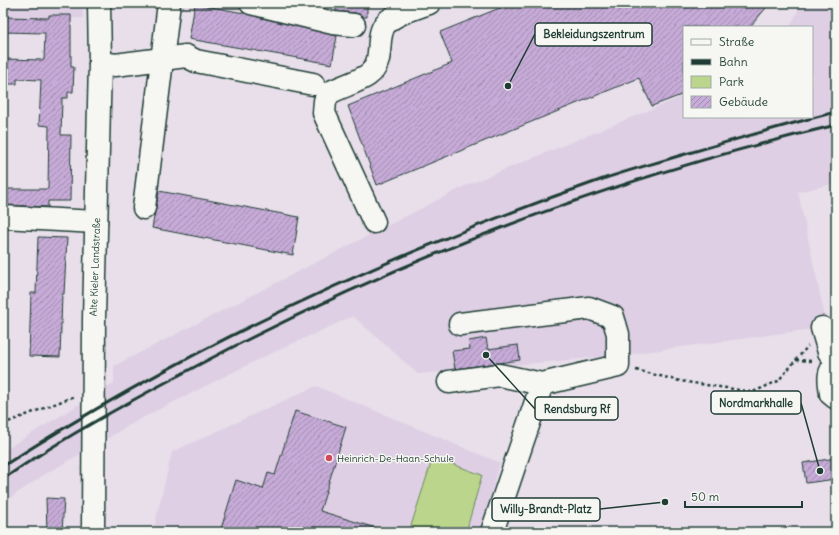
<svg xmlns="http://www.w3.org/2000/svg" width="839" height="535" font-family="Delius,sans-serif">
<style>
.built{fill:#decfe4}
.green{fill:#bbd58d;stroke:#6d8960}
.building{fill:url(#building-hatch);stroke:#1f3d34}
.lines{fill:none;stroke-linecap:round;stroke-linejoin:round}
.minor-casing{stroke:#1f3d34;stroke-width:25}
.path{stroke:#1f3d34;stroke-width:2.5;stroke-dasharray:3 3;stroke-linecap:butt}
.minor{stroke:#f6f6f2;stroke-width:22}
.rail{stroke:#1f3d34;stroke-width:3}
.poi-dot{fill:#d1495b;stroke:#f6f6f2;stroke-width:1.5}
.labels{text-anchor:middle;dominant-baseline:central;stroke-width:3;stroke-linejoin:round;paint-order:stroke}
.street-label{font-size:10px;fill:#1f3d34;stroke:#f6f6f2}
.poi-label{font-size:10px;fill:#1f3d34;stroke:#f6f6f2;text-anchor:start}
.leader{fill:none;stroke:#1f3d34;stroke-width:1.5}
.callout-dot{fill:#1f3d34;stroke:#f6f6f2;stroke-width:1.5}
.callout{fill:#f6f6f2;stroke:#1f3d34;stroke-width:1.5}
.callout-label{font-size:11px;text-anchor:middle;font-weight:bold;fill:#1f3d34}
</style>
<defs>
<pattern id="building-hatch" width="6" height="6" patternUnits="userSpaceOnUse"><rect width="6" height="6" fill="#c6aad7"/><path d="M-1 1l2-2M0 6l6-6M5 7l2-2" fill="none" stroke="#a08caf"/></pattern>
</defs>
<rect width="100%" height="100%" fill="#e8dfea"/>
<filter id="ink" filterUnits="userSpaceOnUse"><feTurbulence type="fractalNoise" baseFrequency=".025" numOctaves="2"/><feDisplacementMap in="SourceGraphic" scale="8" xChannelSelector="R" yChannelSelector="G"/><feConvolveMatrix kernelMatrix="1 2 1 2 8 2 1 2 1" color-interpolation-filters="sRGB"/></filter>
<g filter="url(#ink)">
<!-- built -->
<g class="built">
<polygon points="3,3 82,3 83,18 3,22"/>
<polygon points="802,3 836,3 836,183 798,192 827,327 623,355 418,374 353,316 255,361 142,418 42,476 3,503 3,451 114,383 114,366 467,185 684,96 684,117 812,117 812,27 790,27"/>
<polygon points="316,386 500,463 480,532 153,532 172,452"/>
</g>
<!-- green -->
<polygon class="green" points="433,457 482,475 466,532 409,532"/>
<!-- building -->
<g class="building">
<polygon points="336,3 367,3 367,17 363,17 355,13 336,11"/>
<polygon points="512,3 770,3 750,27 684,27 684,94 652,106 639,78 377,185 348,106 452,63 440,32"/>
<polygon points="195,4 244,13 337,36 332,64 189,39"/>
<polygon points="49,15 71,15 71,67 74,67 73,92 68,92 68,98 62,98 61,135 71,135 70,201 48,201 48,207 3,205 3,189 48,189 49,126 39,125 41,80 17,79 17,84 3,84 3,59 44,60 45,33 3,32 3,17 49,18"/>
<polygon points="159,191 299,217 293,255 152,228"/>
<polygon points="38,237 67,238 64,294 62,294 60,357 29,356 31,293 36,293"/>
<polygon points="486,338 488,349 518,345 520,360 455,369 452,351 470,349 469,341"/>
<polygon points="295,411 346,427 320,511 379,529 379,532 220,532 236,480 263,489 268,473 275,475"/>
<polygon points="836,458 836,479 806,483 803,463"/>
<polygon points="46,498 64,499 62,532 47,532"/>
</g>
<g class="lines">
<!-- minor casing -->
<g class="minor-casing">
<g id="minor">
<polyline points="251,3 333,23 354,25"/>
<polyline points="100,62 115,65 186,56 196,61 313,84"/>
<polyline points="144,208 169,3"/>
<polyline points="3,217 96,222"/>
<path d="M374,222l-50,-109 1,-12 4,-8c11,-6 29,-11 39,-18 19,-14 5,-39 19,-53 11,-10 29,-14 42,-19"/>
<polyline points="460,324 589,308 613,317 618,334 618,366 542,384"/>
<polyline points="822,328 829,352 836,360"/>
<path d="M836,364c-10,9 -6,19 -5,30l5,4"/>
<polyline points="449,382 499,375 542,384 492,532"/>
<polyline points="93,532 94,319 100,62 99,3"/>
</g>
</g>
<!-- path -->
<g class="path">
<polyline points="796,360 813,361"/>
<polyline points="636,370 680,381 753,392 778,381 808,346"/>
<polyline points="3,424 75,396"/>
</g>
<!-- minor -->
<use href="#minor" class="minor"/>
<!-- rail -->
<g class="rail">
<path d="M3,466c187,-120 390,-214 600,-287 26,-9 53,-16 79,-24 51,-15 102,-30 154,-43"/>
<path d="M3,479c64,-44 133,-81 201,-117 200,-105 412,-185 632,-237"/>
</g>
</g>
</g>
<!-- markers -->
<circle class="poi-dot" cx="329" cy="458" r="4"/>
<g class="labels">
<!-- street labels -->
<g class="street-label">
<text transform="translate(95 267) rotate(-88)">Alte Kieler Landstraße</text>
</g>
<!-- poi labels -->
<g class="poi-label">
<text x="337" y="458">Heinrich-De-Haan-Schule</text>
</g>
</g>
<!-- callouts -->
<path class="leader" d="M508 86L535 34M820 471L801 403M486 355L535 409M665 502L600 509"/>
<g class="callout-dot">
<circle cx="508" cy="86" r="4"/>
<circle cx="820" cy="471" r="4"/>
<circle cx="486" cy="355" r="4"/>
<circle cx="665" cy="502" r="4"/>
</g>
<g class="callout">
<rect x="535" y="23" width="117" height="23" rx="4"/>
<rect x="711" y="391" width="90" height="23" rx="4"/>
<rect x="535" y="397" width="83" height="23" rx="4"/>
<rect x="492" y="498" width="108" height="23" rx="4"/>
</g>
<g class="callout-label">
<text x="594" y="38">Bekleidungszentrum</text>
<text x="756" y="407">Nordmarkhalle</text>
<text x="577" y="413">Rendsburg Rf</text>
<text x="546" y="513">Willy-Brandt-Platz</text>
</g>
<!-- margin -->
<rect width="839" height="535" fill="none" stroke="#f6f6f2" stroke-width="16"/>
<rect x="8" y="8" width="823" height="519" fill="none" stroke="#1f3d34" stroke-width="1.5" filter="url(#ink)"/>
<!-- legend -->
<rect x="683" y="26" width="130" height="92" fill="#f6f6f2" stroke="#a0aca6"/>
<rect x="691" y="39" width="20" height="6" fill="#f6f6f2" stroke="#a0aca6"/>
<text x="719" y="46" font-size="12" fill="#1f3d34">Straße</text>
<rect x="691" y="59" width="20" height="6" fill="#1f3d34" stroke="#a0aca6"/>
<text x="719" y="66" font-size="12" fill="#1f3d34">Bahn</text>
<rect x="691" y="76" width="20" height="12" fill="#bbd58d" stroke="#a0aca6"/>
<text x="719" y="86" font-size="12" fill="#1f3d34">Park</text>
<rect x="691" y="96" width="20" height="12" fill="url(#building-hatch)" stroke="#a0aca6"/>
<text x="719" y="106" font-size="12" fill="#1f3d34">Gebäude</text>
<!-- scale -->
<path d="M685 501v6h117v-6" fill="none" stroke="#1f3d34" stroke-width="2"/>
<text x="691" y="501" font-size="12" fill="#1f3d34" stroke="#f6f6f2" stroke-width="3" paint-order="stroke">50 m</text>
</svg>
